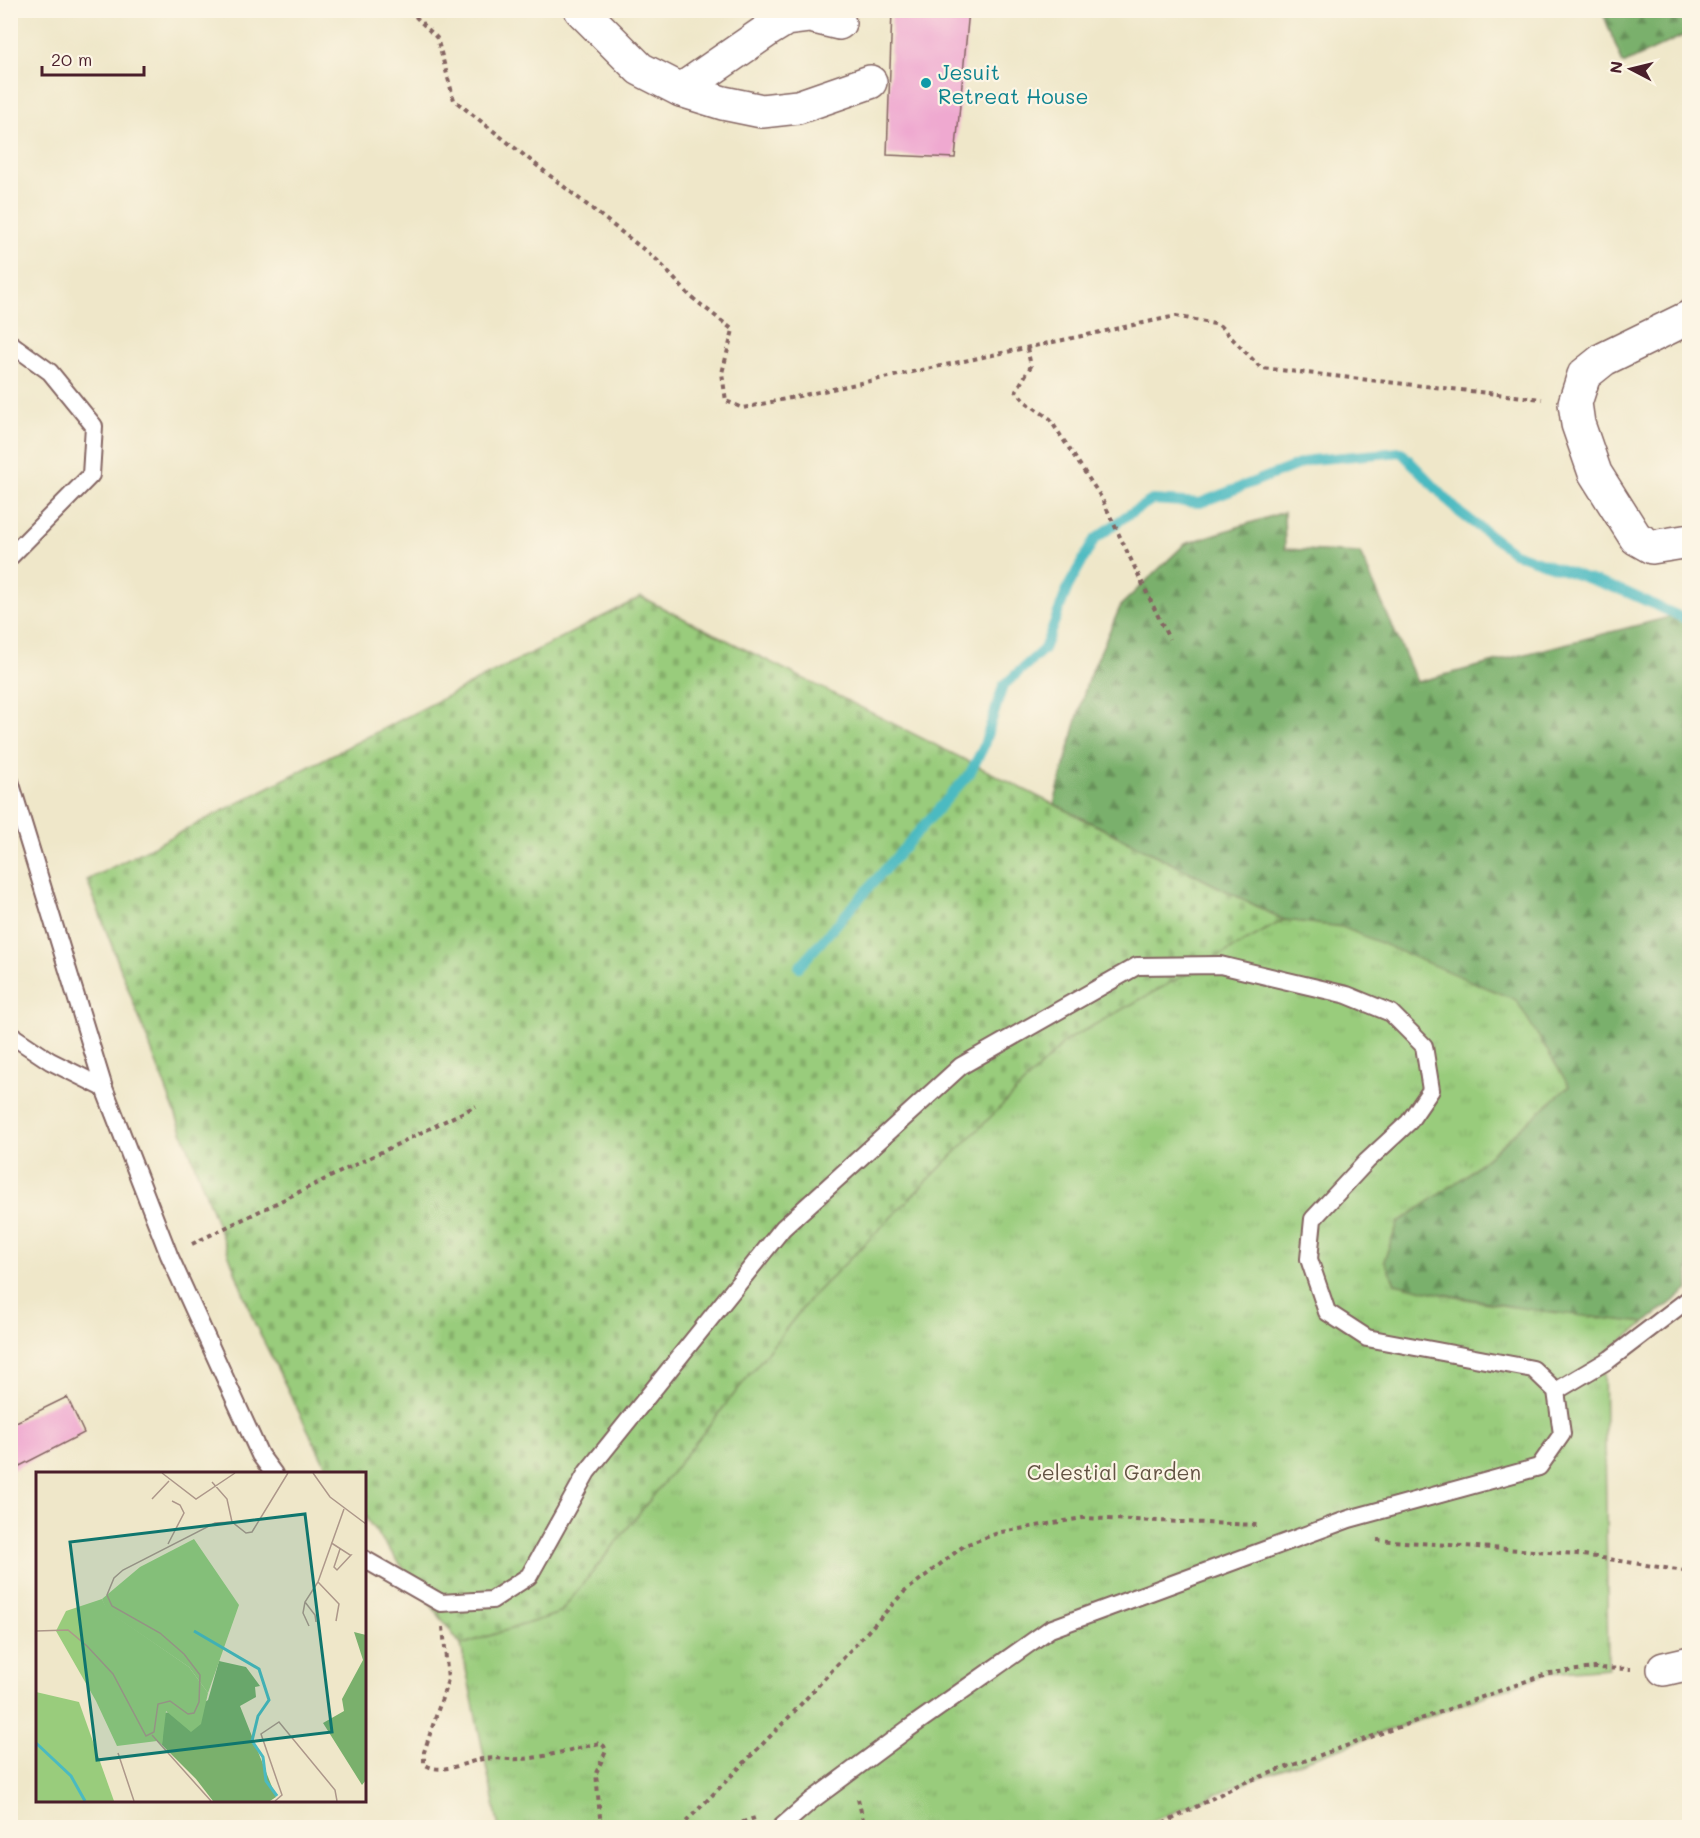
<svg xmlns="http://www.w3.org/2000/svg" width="1700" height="1838" font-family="Mali,sans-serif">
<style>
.forest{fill:url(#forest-firs);stroke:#62684c;stroke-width:1.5}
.cemetery{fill:url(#cemetery-stones);stroke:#727654;stroke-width:1.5}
.park{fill:url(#park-tufts);stroke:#727654;stroke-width:1.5}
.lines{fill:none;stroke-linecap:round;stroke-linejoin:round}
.stream{stroke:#4bbac1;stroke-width:10}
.building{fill:#efa9d0}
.service-casing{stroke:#846562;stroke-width:20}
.minor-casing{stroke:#846562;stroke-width:36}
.path{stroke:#846562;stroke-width:4;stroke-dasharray:4.5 4.5;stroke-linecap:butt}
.service{stroke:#fff;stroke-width:16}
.minor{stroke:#fff;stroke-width:33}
.culture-dot{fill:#0f9aa8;stroke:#fcf5e5;stroke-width:2}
.labels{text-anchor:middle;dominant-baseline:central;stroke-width:4.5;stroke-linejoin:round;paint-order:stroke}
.culture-label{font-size:21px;fill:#0d838f;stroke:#fcf5e5;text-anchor:start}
.park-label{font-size:21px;fill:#625343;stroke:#fcf5e5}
.inset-river{fill:none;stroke:#4bbac1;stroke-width:3}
.inset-road{fill:none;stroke:#ad978a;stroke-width:1.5}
.view{fill:#0f766e;fill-opacity:0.15;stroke:#0f766e;stroke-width:3}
.inset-edge{fill:none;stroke:#4a1f2b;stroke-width:3}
</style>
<defs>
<pattern id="forest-firs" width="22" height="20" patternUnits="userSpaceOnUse" patternTransform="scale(1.5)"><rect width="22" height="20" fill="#7ab06c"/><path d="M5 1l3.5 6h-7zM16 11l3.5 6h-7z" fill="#668f59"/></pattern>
<pattern id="cemetery-stones" width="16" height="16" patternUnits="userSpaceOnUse" patternTransform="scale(1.5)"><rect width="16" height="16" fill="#99cc7c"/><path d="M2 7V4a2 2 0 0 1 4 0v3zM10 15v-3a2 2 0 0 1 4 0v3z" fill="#85af6b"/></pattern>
<pattern id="park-tufts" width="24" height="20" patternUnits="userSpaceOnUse" patternTransform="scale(1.5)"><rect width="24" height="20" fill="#99cc7c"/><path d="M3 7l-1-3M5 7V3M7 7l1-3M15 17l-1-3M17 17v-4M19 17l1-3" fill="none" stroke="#85af6b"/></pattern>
</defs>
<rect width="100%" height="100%" fill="#fcf5e5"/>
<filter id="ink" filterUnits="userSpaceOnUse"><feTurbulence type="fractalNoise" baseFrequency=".0167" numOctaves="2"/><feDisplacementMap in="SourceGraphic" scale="12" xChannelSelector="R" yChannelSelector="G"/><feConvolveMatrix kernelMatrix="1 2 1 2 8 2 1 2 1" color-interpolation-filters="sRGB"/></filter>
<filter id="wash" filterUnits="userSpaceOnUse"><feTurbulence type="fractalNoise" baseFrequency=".008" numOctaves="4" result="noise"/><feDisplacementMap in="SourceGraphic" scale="24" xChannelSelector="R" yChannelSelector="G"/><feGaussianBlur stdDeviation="1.35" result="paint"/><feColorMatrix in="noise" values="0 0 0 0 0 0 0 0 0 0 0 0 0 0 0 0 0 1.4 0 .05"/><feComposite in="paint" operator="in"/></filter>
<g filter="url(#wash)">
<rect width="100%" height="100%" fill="#efe7c9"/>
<!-- forest -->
<g class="forest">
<polygon points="1602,11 1689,11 1689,33 1623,64"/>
<polygon points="1284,512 1285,549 1360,553 1417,682 1689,612 1689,1289 1645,1323 1536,1311 1422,1290 1395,1283 1384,1260 1398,1223 1465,1176 1509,1139 1342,927 1284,920 1054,804 1087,682 1121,605 1185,544"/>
</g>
<!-- cemetery -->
<polygon class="cemetery" points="641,597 1284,920 1067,1040 809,1300 560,1613 461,1645 365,1517 364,1474 332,1473 325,1464 255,1324 87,880"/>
<!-- park -->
<path class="park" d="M1284,920l58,7 174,73 53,86 -104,90 -67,47 -14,37 11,23c82,22 166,31 250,40l-41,31 4,314 -59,5 -309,111 -101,43 -640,1 -38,-183 99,-32 249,-313 258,-260z"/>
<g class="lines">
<!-- stream -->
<polyline class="stream" points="799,967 970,773 983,748 1003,686 1044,649 1068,587 1094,540 1126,516 1152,500 1200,503 1310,460 1401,452 1460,513 1514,553 1626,592 1690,621"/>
</g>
<g id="blocks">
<!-- building -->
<g class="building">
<polygon points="892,10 969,10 955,158 887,155"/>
<polygon points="67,1397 84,1433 10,1471 10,1425"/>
</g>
</g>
</g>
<g filter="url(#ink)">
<use href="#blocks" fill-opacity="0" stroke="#846562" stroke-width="1.5"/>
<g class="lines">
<!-- service casing -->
<g class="service-casing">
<g id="service">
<polyline points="10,343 50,372 94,426 91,475 10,557"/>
<polyline points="10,781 104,1088 169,1255 260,1455 274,1474"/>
<polyline points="10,1031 14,1037 50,1061 104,1088"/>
<polyline points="1556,1391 1610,1359 1690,1298"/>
<polyline points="364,1559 441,1603 492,1600 529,1576 587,1472 783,1228 961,1066 1137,966 1220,965 1347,995 1391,1013 1424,1046 1431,1090 1409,1122 1367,1161 1313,1219 1309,1259 1327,1312 1367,1338 1533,1369 1556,1391 1562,1434 1539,1467 1349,1519 1050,1629 908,1729 811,1801 780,1828"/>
</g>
</g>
<!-- minor casing -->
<g class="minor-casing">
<g id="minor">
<polyline points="581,10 640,69 681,90 723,103 762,111 798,107 870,82"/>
<polyline points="681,90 768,30 786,19 810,16 839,23"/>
<polyline points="1690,317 1604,359 1584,375 1575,403 1578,424 1595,473 1636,538 1652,547 1690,541"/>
<polyline points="1664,1669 1690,1663"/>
</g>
</g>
<!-- path -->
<g class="path">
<polyline points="409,10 437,38 454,100 657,260 690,296 733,330 722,373 726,401 743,408 1176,316 1219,325 1261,368 1542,399"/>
<polyline points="1027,348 1031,366 1016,391 1026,402 1049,418 1101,497 1169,639"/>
<polyline points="192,1244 476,1106"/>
<polyline points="1377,1540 1577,1554 1690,1572"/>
<path d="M443,1627l5,53 -24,72v12c17,12 41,-2 59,-5 14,-2 25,1 38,0 23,-1 55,-11 79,-16l4,3 2,5 -10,22 5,55"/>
<polyline points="858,1799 865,1828"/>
<polyline points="680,1828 791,1715 903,1593 965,1545 1001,1532 1083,1518 1257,1525"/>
<polyline points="725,1828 758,1817"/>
<polyline points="1155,1828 1240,1784 1549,1673 1595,1668 1631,1669"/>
</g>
<!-- service -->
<use href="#service" class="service"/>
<!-- minor -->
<use href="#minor" class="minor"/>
</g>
</g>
<!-- markers -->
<circle class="culture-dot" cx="926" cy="83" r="6"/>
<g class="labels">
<!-- culture labels -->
<g class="culture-label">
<text x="938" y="71">Jesuit<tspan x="938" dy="24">Retreat House</tspan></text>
</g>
<!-- park labels -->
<g class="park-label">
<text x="1114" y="1471">Celestial Garden</text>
</g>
</g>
<!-- overview -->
<g transform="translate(36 1472)">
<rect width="330" height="330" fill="#efe7c9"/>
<path d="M0,220l43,10 35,99h-78z" fill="#99cc7c"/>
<path d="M318,160l12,3v145l-4,5 -39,-62 21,-12 -2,-12 21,-39zM183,189l27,6 14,19 -5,1 1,10 -16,9 36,91 -6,4h-57l-17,-22 -34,-34 1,-32 8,-1 7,8 30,-20z" fill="#7ab06c"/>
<path d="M158,67l45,66 -31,88 -19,-26 -82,-56 -5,-12 38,-32z" fill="#99cc7c"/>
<path d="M66,127l6,12 81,56 19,26 -7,31 -10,8 -25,-21 -4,34 -5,-4 -40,5 -21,-45 -40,-70 10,-20z" fill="#99cc7c"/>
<path class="inset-river" d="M158,159l65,38 10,31 -11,16 -6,25 11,16 3,24 11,15M0,271l35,33 14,25"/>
<path class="inset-road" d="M126,1l34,26 39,-26M277,1l17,24 36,27M176,10l15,17 5,23M116,27l17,-18M295,71l2,1 17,11h1l-14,15 -3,-3 6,-18M132,72l16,-31 -4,-8 -8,-4M282,110l21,22 -3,17M269,130l10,13 1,7M273,154l-6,-13 2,-11 13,-20 26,-73M0,159l32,-1 19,16 26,28 33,62 8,-4 4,-28 12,-3 18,13 6,-1 5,-11 1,-27 -16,-21 -24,-21 -48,-27 -5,-11 7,-17 9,-8 92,-47 17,-1 14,11 6,-1 36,-59M116,263l59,66M82,281l16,48M239,329l7,-6 -21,-61 18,-12 56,68 2,11"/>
<path class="view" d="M269,42l27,218 -235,28 -27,-218z"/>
<rect width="330" height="330" class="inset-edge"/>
</g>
<!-- margin -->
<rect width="1700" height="1838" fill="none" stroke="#fcf5e5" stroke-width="36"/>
<!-- north arrow -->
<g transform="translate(1631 69) rotate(277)" stroke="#fcf5e5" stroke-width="4.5" paint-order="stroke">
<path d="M0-4.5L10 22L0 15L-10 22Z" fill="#4a1f2b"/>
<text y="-9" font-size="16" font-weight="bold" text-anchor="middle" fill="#4a1f2b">N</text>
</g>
<!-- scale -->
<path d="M42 66v9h102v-9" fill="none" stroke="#4a1f2b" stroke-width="3"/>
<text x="51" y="66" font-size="18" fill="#4a1f2b" stroke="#fcf5e5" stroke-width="4.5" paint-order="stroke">20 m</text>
</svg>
